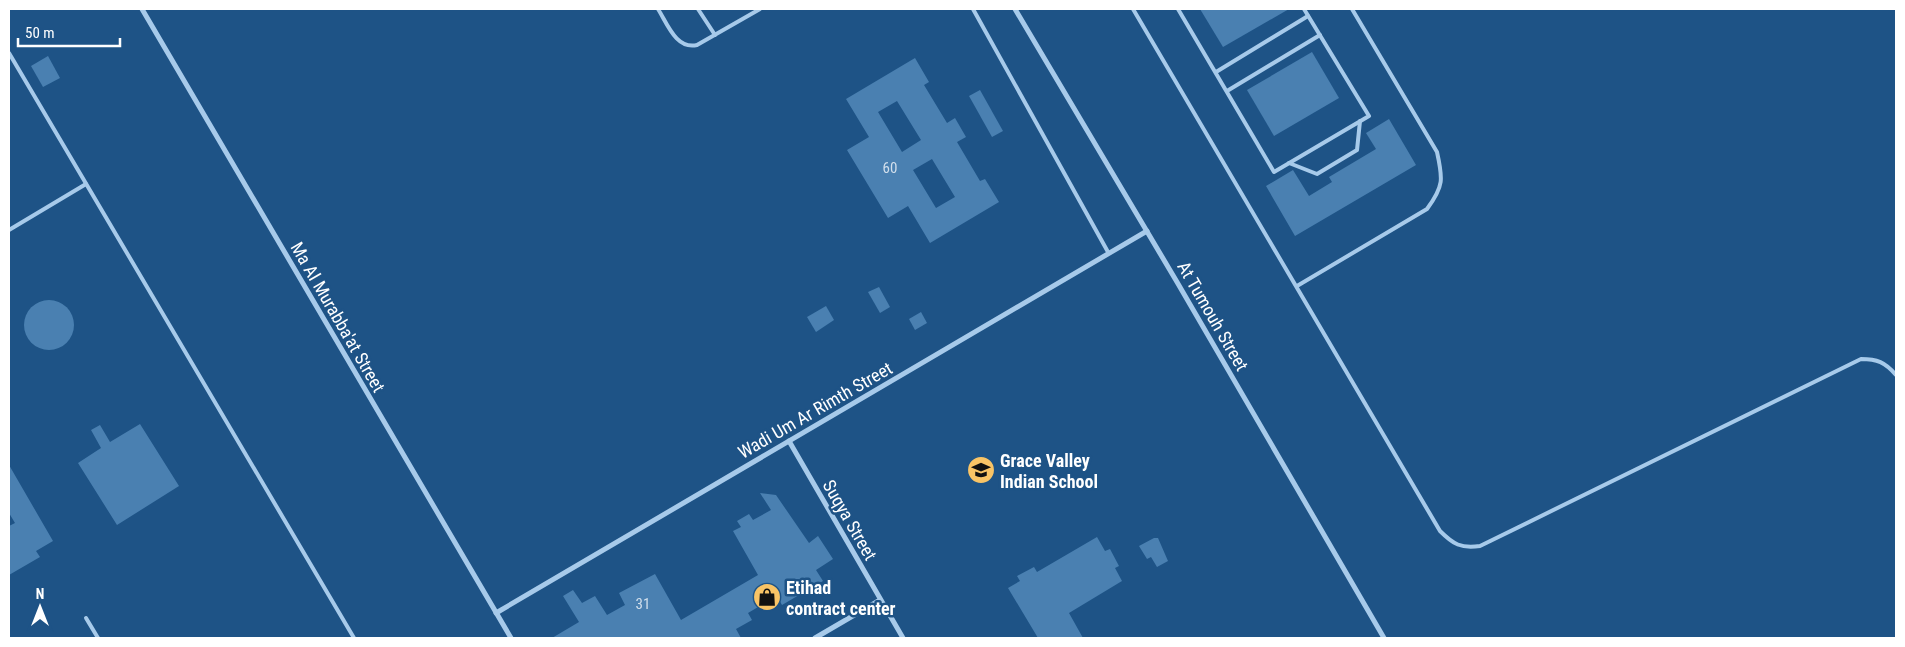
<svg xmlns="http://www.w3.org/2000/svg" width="1905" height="647" font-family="'Roboto Condensed',sans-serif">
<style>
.building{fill:#4a80b1;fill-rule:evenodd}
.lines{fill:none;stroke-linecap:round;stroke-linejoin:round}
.lane{stroke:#a7caea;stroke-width:4}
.street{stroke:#a7caea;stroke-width:5}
.labels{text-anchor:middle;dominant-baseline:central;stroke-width:5;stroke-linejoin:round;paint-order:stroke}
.number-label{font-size:15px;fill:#d2dfec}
.street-label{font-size:18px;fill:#fff;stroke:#1e5386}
.poi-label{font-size:18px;font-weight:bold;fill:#fff;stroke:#1e5386;text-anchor:start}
</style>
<rect width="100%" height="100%" fill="#1e5386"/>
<!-- building -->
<g class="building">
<polygon points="1200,9 1289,9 1223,47"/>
<polygon points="1312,52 1339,98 1274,136 1247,90"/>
<polygon points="48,56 60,78 43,87 31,66"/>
<path d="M915,58l14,24 -5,3 23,38 8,-5 11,19 -9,5 23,39 5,-2 14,23 -69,41 -22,-37 -20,12 -41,-68 22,-13 -23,-38zM897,101l24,39 -19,12 -24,-40zM932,159l23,38 -19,11 -23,-38z"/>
<polygon points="980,90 1003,131 992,137 969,96"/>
<polygon points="1389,119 1416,165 1295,236 1266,186 1293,170 1309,196 1332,182 1329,177 1376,149 1366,133"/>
<polygon points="879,287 890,307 880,313 868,292"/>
<circle cx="49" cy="325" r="25"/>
<polygon points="826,306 834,320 816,332 807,317"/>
<polygon points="921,312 927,323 915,330 909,319"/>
<polygon points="140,424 179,486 117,525 78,463 101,448 91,430 100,425 110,442"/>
<polygon points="9,465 53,541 36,551 40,557 9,575 9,526 15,523 9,513"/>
<polygon points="760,493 776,495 809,543 818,536 833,559 816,570 823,581 782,605 777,596 748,613 752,620 736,629 741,638 552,638 579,622 563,596 573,590 582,603 595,596 607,615 625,605 619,593 655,574 681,620 758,575 733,531 741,527 737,521 749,514 753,520 771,510"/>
<polygon points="1097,537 1105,551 1110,549 1119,566 1115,568 1122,581 1069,613 1083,638 1038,638 1008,588 1020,581 1017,576 1034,567 1037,572"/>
<polygon points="1154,538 1158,538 1168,561 1157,567 1151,557 1147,559 1139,546"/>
</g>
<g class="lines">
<!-- lane -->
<g class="lane">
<path d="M658,9c9,14 18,41 39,36l63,-36"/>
<polyline points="698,9 715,35"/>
<polyline points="973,9 1108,252"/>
<path d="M1133,9l307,522c13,13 21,18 40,15l381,-187c16,0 24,3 35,16"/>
<polyline points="1178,9 1274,172 1369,116 1304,9"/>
<polyline points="9,53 354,638"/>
<polyline points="1216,72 1308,16"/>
<polyline points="1227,91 1320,35"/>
<polyline points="1289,163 1317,174 1357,150 1360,121"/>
<polyline points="9,230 86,184"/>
<path d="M1297,286l130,-77c17,-23 16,-30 10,-57l-85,-143"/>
<polyline points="86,618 98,638"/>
</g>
<!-- street -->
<g class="street">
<polyline points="142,9 511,638"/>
<polyline points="1015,9 1177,282 1384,638"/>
<polyline points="789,441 903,638"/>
<polyline points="496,613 1147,231"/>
<polyline points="815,638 880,600"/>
</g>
</g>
<!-- icons -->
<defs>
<g id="school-disc" transform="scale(1.4375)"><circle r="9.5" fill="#f9c466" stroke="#1e5386"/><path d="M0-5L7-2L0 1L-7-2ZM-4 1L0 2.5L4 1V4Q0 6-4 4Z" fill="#111"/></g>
<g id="shop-disc" transform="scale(1.4375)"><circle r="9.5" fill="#f9c466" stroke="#1e5386"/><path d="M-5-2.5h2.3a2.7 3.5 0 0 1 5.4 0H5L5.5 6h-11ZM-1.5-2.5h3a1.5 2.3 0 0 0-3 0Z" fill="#111"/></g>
</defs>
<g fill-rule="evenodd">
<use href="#school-disc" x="981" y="470"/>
<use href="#shop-disc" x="767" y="597"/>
</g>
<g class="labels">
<!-- number labels -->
<g class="number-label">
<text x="890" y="168">60</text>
<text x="643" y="604">31</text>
</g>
<!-- street labels -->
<g class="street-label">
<text transform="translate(1213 316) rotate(60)">At Tumouh Street</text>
<text transform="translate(338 317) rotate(60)">Ma Al Murabba'at Street</text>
<text transform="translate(815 410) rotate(-30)">Wadi Um Ar Rimth Street</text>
<text transform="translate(850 520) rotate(60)">Suqya Street</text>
</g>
<!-- poi labels -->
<g class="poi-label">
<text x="1000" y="460">Grace Valley<tspan x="1000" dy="21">Indian School</tspan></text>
<text x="786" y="587">Etihad<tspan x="786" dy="21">contract center</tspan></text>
</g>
</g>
<!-- border -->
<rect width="1905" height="647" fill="none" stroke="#ffffff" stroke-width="20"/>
<!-- north arrow -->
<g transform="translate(40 607)" stroke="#1e5386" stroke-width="4" paint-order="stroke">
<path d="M0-4L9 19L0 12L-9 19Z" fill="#ffffff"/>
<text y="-8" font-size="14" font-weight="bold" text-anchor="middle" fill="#ffffff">N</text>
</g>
<!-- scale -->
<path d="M18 38v8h102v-8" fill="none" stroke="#ffffff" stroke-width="2.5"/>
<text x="25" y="38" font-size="15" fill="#ffffff" stroke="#1e5386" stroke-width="4" paint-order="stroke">50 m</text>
</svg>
